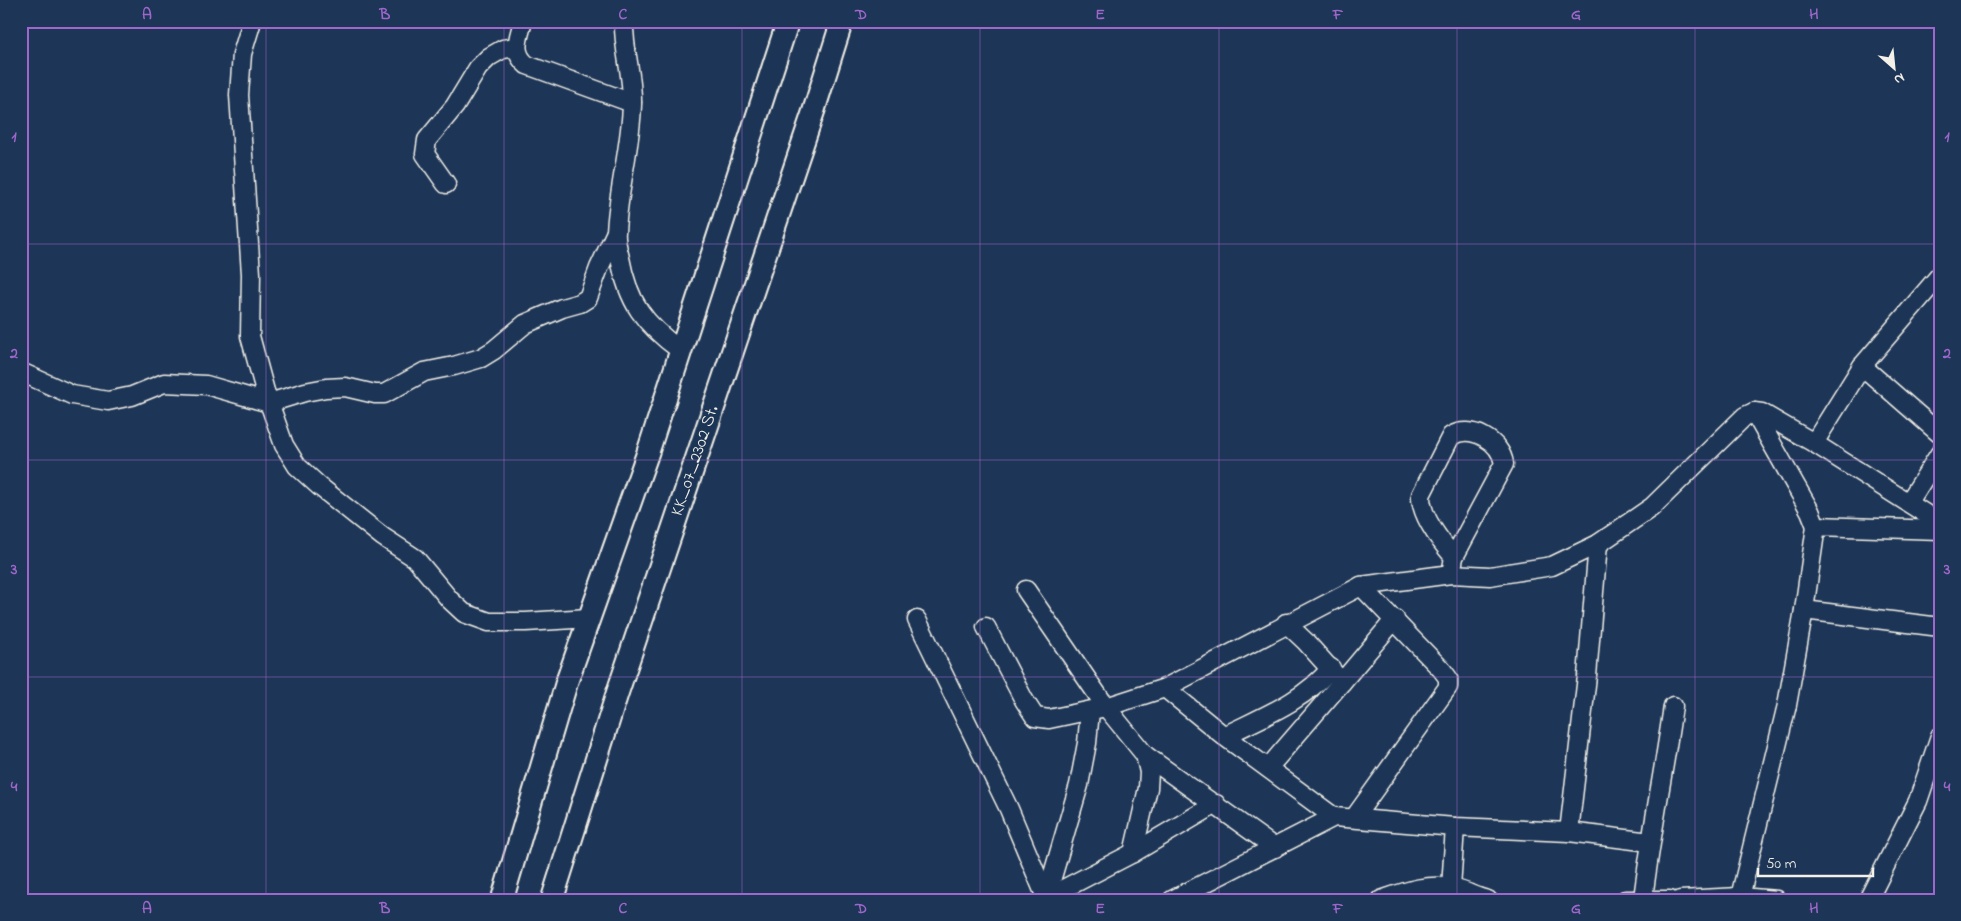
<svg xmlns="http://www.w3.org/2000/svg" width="1961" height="921" font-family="'Indie Flower',sans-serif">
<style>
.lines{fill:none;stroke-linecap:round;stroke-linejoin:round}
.minor-casing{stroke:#f4f1e8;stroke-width:21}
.major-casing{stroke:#f4f1e8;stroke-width:25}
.minor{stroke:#1d3557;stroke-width:18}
.major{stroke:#1d3557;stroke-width:21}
.grid{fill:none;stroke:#9f67cb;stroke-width:1;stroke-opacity:0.55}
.labels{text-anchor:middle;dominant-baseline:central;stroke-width:4;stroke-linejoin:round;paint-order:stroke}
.street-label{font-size:18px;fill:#f4f1e8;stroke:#1d3557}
.neatline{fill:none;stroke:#9f67cb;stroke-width:2}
.grid-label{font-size:16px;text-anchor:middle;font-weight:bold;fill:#9f67cb}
</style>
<rect width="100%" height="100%" fill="#1d3557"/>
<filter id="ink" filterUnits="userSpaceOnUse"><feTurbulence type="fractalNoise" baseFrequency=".02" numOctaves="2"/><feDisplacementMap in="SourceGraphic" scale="10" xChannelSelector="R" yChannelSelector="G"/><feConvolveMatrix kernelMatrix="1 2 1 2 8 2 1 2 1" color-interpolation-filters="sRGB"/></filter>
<g filter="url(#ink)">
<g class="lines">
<!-- minor casing -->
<g class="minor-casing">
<g id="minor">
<polyline points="252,21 242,54 239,95 251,274 250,336 265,391 284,445 297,466 319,486 383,537 415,558 450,600 464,613 489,622 526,622 589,618"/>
<path d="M523,21c-4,17 -12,31 4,44l105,38"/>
<path d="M624,21c-1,29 9,54 8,83 -1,43 -14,85 -16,128 -1,8 2,18 4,26 8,44 24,66 60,92"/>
<polyline points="446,184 425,154 427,140 455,106 478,68 489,57 503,49 517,47"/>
<polyline points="1862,366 1940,434"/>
<polyline points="21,372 72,395 108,401 132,396 164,383 206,385 269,403 305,392 326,388 345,387 375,394 384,394 424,372 454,366 481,358 494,350 525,324 562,308 580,303 588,298 599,268 615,234"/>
<polyline points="1754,412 1810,511 1816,526"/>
<polyline points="1814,443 1862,366 1940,275"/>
<polyline points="1909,502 1940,453"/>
<path d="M1451,574l3,-17c-13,-15 -34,-42 -33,-62l30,-59c20,-12 50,5 53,28l-50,93"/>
<polyline points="1361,586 1451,574 1490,576 1552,566 1598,544 1652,507 1745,416 1754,412 1762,413 1814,443 1940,523"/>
<polyline points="1026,590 1106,707 1145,755 1275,848"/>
<polyline points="1804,610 1940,627"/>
<polyline points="917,620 1009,809 1047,900"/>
<polyline points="1286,623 1306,642 1342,682 1395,619"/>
<polyline points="986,627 1024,700 1035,717 1049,719 1106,707 1165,688 1361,586 1442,670 1448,678 1448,687 1354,818"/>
<polyline points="1165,688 1224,736 1334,817"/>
<path d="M1224,736c38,-19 79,-34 107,-68"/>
<polyline points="1268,768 1342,682"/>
<polyline points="1569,832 1587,676 1598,544"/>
<polyline points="1133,853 1148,788 1149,772 1145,755"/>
<polyline points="1451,888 1455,827"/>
<polyline points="1740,897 1787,705 1804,610 1816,526 1940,530"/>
<polyline points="1046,898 1133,853 1216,804"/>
<polyline points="1046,898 1079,785 1087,743 1090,711"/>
<path d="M1643,899c8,-65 21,-128 30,-193"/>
<polyline points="1172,900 1334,817 1455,827 1569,832 1650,842"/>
<path d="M1381,900c23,-8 49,-18 73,-11 12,2 21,8 34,11"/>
<polyline points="1625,900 1670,900"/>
<polyline points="1680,900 1740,897 1777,900"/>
<polyline points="1868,900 1918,801 1940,736"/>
</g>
</g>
<!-- major casing -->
<g class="major-casing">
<g id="major">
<polyline points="502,900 567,681 647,455 788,21"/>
<path id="s1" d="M552,900l65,-206 197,-584 28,-89"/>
</g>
</g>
<!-- minor -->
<use href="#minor" class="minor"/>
<!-- major -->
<use href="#major" class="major"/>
</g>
</g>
<!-- grid -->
<path class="grid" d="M266,21v879M504,21v879M742,21v879M980,21v879M1219,21v879M1457,21v879M1695,21v879M21,244h1919M21,460h1919M21,677h1919"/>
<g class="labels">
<!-- street labels -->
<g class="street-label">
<text stroke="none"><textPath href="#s1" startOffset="462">KK_07_2302 St.</textPath></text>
</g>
</g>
<!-- margin -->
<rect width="1961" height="921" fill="none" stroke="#1d3557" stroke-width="55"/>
<!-- north arrow -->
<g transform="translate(1894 68) rotate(153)" stroke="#1d3557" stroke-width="4" paint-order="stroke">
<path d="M0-4L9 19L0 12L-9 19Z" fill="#f4f1e8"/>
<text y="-8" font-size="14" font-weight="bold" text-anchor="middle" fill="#f4f1e8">N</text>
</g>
<!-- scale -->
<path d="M1758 868v8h115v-8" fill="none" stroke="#f4f1e8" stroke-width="2.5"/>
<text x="1766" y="868" font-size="15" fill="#f4f1e8" stroke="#1d3557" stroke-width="4" paint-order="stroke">50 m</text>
<rect x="28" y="28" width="1906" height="866" class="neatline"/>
<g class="grid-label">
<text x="147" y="19">A</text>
<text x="385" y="19">B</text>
<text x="623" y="19">C</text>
<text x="861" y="19">D</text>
<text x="1100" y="19">E</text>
<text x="1338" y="19">F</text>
<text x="1576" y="19">G</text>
<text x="1814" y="19">H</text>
<text x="14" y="141">1</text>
<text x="1947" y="141">1</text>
<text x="14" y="358">2</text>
<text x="1947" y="358">2</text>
<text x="14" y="574">3</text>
<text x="1947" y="574">3</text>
<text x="14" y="791">4</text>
<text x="1947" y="791">4</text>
<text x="147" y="913">A</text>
<text x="385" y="913">B</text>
<text x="623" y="913">C</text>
<text x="861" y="913">D</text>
<text x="1100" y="913">E</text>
<text x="1338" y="913">F</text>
<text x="1576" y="913">G</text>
<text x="1814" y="913">H</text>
</g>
</svg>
